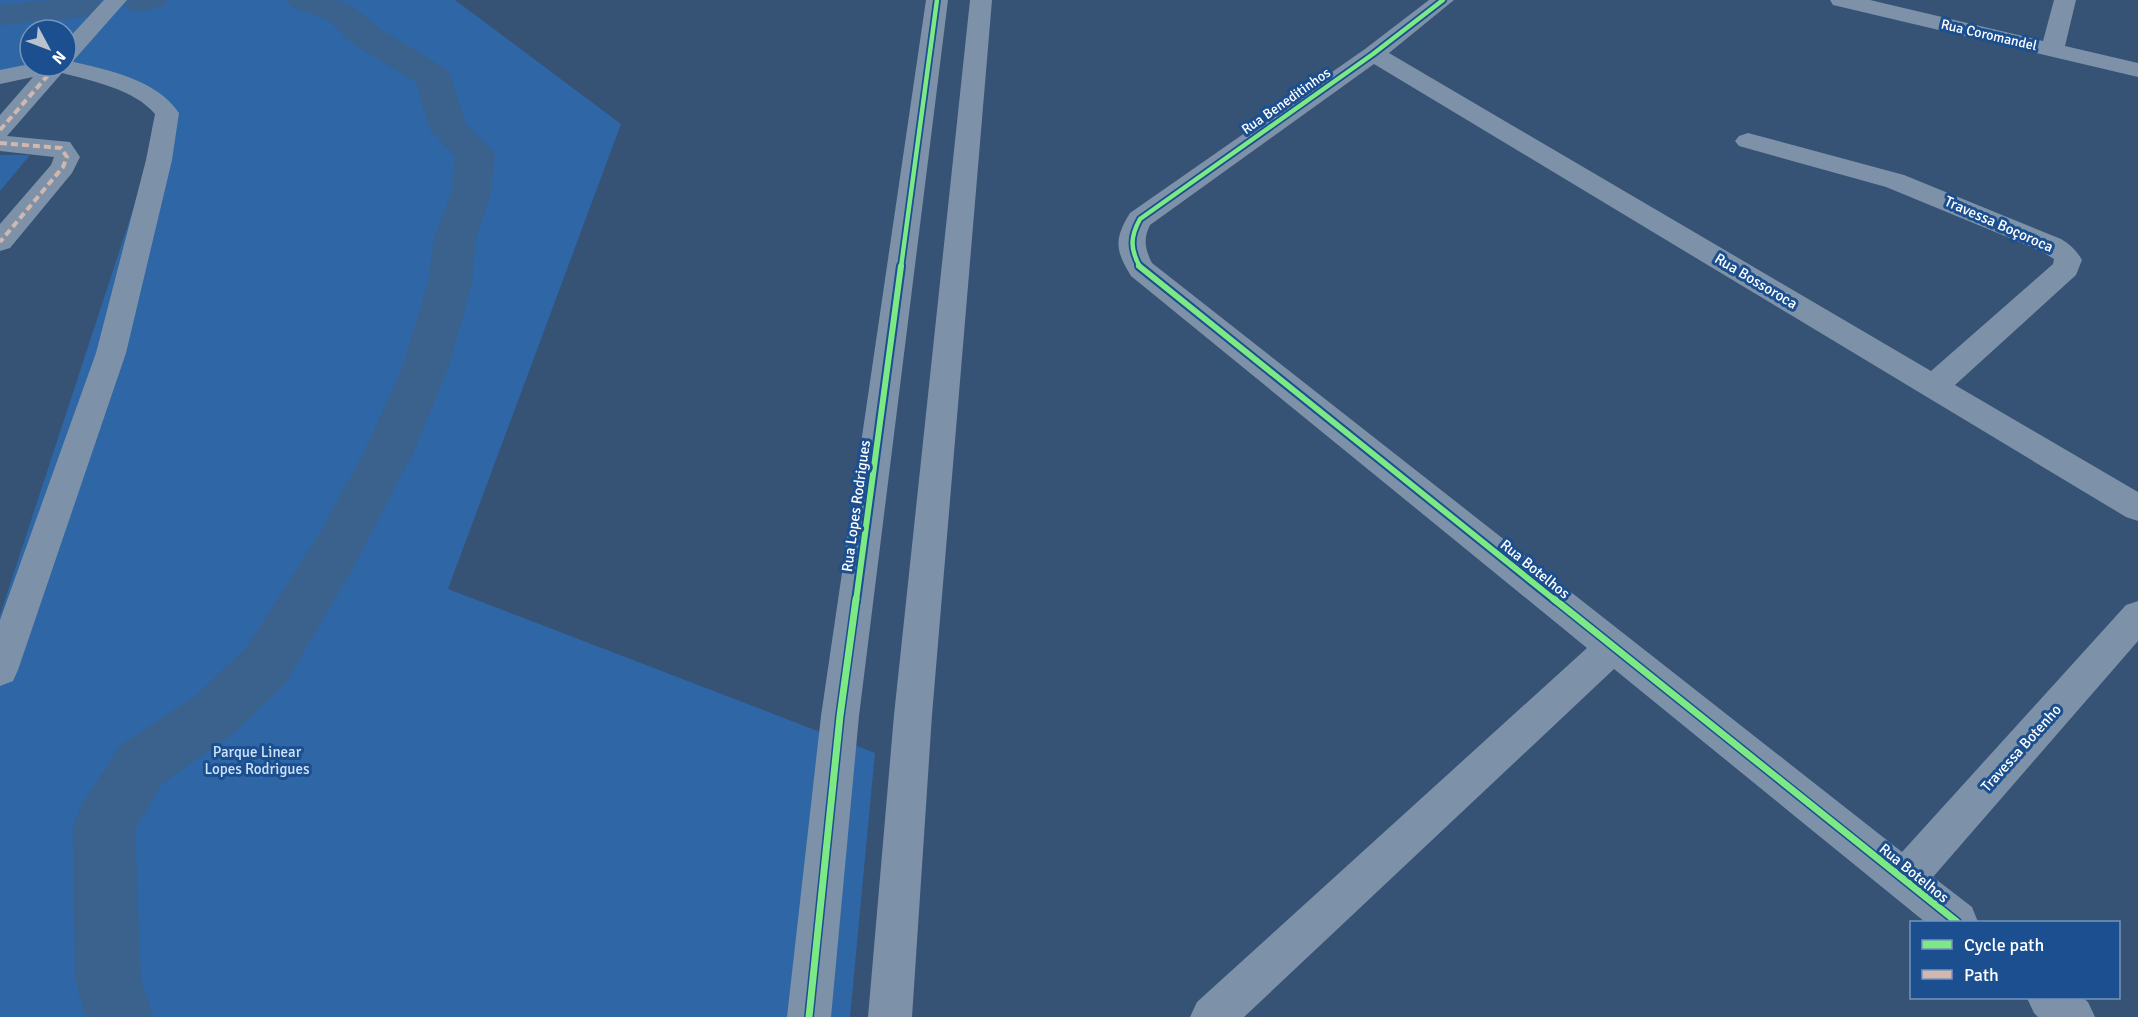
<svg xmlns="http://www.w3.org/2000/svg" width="2138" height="1017" font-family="Signika,sans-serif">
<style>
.green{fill:#2f66a5;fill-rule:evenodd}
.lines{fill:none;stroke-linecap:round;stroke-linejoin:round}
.canal{fill:#3b618d;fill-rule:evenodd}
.minor{fill:#7d92a8;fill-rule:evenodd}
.quiet{stroke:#d1b7ad;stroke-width:4;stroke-dasharray:7 4;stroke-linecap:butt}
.cycleway-far2-casing{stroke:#1b4f8f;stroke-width:8}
.cycleway-far1-casing{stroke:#1b4f8f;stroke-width:10}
.cycleway-casing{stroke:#1b4f8f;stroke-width:10}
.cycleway-far2{stroke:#7ce984;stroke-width:4.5}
.cycleway-far1{stroke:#7ce984;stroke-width:6}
.cycleway{stroke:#7ce984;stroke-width:7}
.labels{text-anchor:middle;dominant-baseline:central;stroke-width:6;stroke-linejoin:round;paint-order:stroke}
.far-street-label{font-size:14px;fill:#fff;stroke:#1b4f8f}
.street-label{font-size:15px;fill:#fff;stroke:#1b4f8f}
.park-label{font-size:15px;fill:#cfe3fa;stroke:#1b4f8f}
</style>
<rect width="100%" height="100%" fill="#365274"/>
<!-- green -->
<g class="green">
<path d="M0,0h455l166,124 -173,465 427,164 -25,264h-850v-402l163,-497 -39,-32 -69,-19 -55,12zM30,30h36v36h-36z"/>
<polygon points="0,155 30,155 0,191"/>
</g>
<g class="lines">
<!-- canal -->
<g class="canal">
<polygon points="49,0 99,0 103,7 98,14 86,17 0,25 0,5"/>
<polygon points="124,0 168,0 163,7 140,12 128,9 123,2"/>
<polygon points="287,0 337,0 352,6 380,29 446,69 451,77 466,124 495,154 491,192 476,239 472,283 449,366 414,451 357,561 286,682 235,732 162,784 135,830 141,978 153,1017 85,1017 75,978 73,825 82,804 120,746 195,696 246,648 321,531 365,450 403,366 428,283 434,239 451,192 455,157 429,128 416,82 354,45 328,20 292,7"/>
</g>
<!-- minor -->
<g class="minor">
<path d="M104,0h23l-53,60 -4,1c38,9 86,18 109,52l-7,47 -46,193 -108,317 -5,11 -13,5v-66l96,-267 50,-193 9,-46c-21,-25 -63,-33 -93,-41l-55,63 63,6 10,15 -8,16 -62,75 -10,3v-27l51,-59 3,-8 -54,-6v-36l33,-38 -33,7v-14l30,-6v2h36v-25z"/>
<polygon points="926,0 948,0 859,716 831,1017 787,1017 821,716"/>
<polygon points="970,0 992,0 932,715 912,1017 868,1017 894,715"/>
<path d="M1429,0h25l-65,53 542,318 122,-107 1,-5 -13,-8 -155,-64 -147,-41 -4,-5 4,-5 9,-3 156,42 157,64c10,6 15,11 21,21l-6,15 -121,110 183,107v29l-12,-4 -752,-453 -224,161c-7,14 -5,24 2,38l750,589 224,-247 12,-4v40l-205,236 39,30 6,15h-53l-311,-253 -370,348h-54l7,-15 390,-354 -456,-372c-16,-26 -17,-37 -1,-63l235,-164z"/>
<polygon points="1830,0 1870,0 2043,41 2054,0 2076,0 2065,46 2138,63 2138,77 1833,5"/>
<polygon points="2027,998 2083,998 2088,1002 2095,1017 2038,1017 2034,1013"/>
</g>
<!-- quiet -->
<g class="quiet">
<polyline points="0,130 56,66"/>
<polyline points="0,143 61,148 67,157 63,167 0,242"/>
</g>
<!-- cycleway-far2 casing -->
<g class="cycleway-far2-casing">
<g id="cycleway-far2">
<polyline points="901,267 937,0"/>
<path d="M1140,267c-10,-18 -10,-30 0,-48l233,-165 70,-54"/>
</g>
</g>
<!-- cycleway-far1 casing -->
<g class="cycleway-far1-casing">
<g id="cycleway-far1">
<polyline points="1139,266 1556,601"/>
<polyline points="856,601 901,266"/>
</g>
</g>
<!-- cycleway casing -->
<g class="cycleway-casing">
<g id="cycleway">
<polyline points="1554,599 1957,922"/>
<polyline points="809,1017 840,716 856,599"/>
</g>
</g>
<!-- cycleway-far2 -->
<use href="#cycleway-far2" class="cycleway-far2"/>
<!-- cycleway-far1 -->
<use href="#cycleway-far1" class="cycleway-far1"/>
<!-- cycleway -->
<use href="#cycleway" class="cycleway"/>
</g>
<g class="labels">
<!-- far-street labels -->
<g class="far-street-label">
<text transform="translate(1989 35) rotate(13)">Rua Coromandel</text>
<text transform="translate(1286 101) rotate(-35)">Rua Beneditinhos</text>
</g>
<!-- street labels -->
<g class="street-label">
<text transform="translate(1999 224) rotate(24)">Travessa Boçoroca</text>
<text transform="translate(1756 281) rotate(31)">Rua Bossoroca</text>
<text transform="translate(856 506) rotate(-82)">Rua Lopes Rodrigues</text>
<text transform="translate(1535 569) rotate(39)">Rua Botelhos</text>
<text transform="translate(2021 748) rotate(-48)">Travessa Botenho</text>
<text transform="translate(1914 873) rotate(39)">Rua Botelhos</text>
</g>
<!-- park labels -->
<g class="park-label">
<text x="257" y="752">Parque Linear<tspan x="257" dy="17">Lopes Rodrigues</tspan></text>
</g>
</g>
<!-- legend -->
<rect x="1910" y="921" width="210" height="78" fill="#1b4f8f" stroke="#7695bc" stroke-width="1.5"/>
<rect x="1922" y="940" width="30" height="9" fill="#7ce984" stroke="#7695bc" stroke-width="1.5"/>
<text x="1964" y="951" font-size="18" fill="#ffffff">Cycle path</text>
<rect x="1922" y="970" width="30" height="9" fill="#d1b7ad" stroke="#7695bc" stroke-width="1.5"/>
<text x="1964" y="981" font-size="18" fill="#ffffff">Path</text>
<!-- north arrow -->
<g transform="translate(48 48) rotate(131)"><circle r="28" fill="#1b4f8f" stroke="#7695bc" stroke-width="1.5"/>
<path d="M0-4.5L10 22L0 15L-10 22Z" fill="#b9c2ce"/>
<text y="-9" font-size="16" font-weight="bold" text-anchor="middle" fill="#ffffff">N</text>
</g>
</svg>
